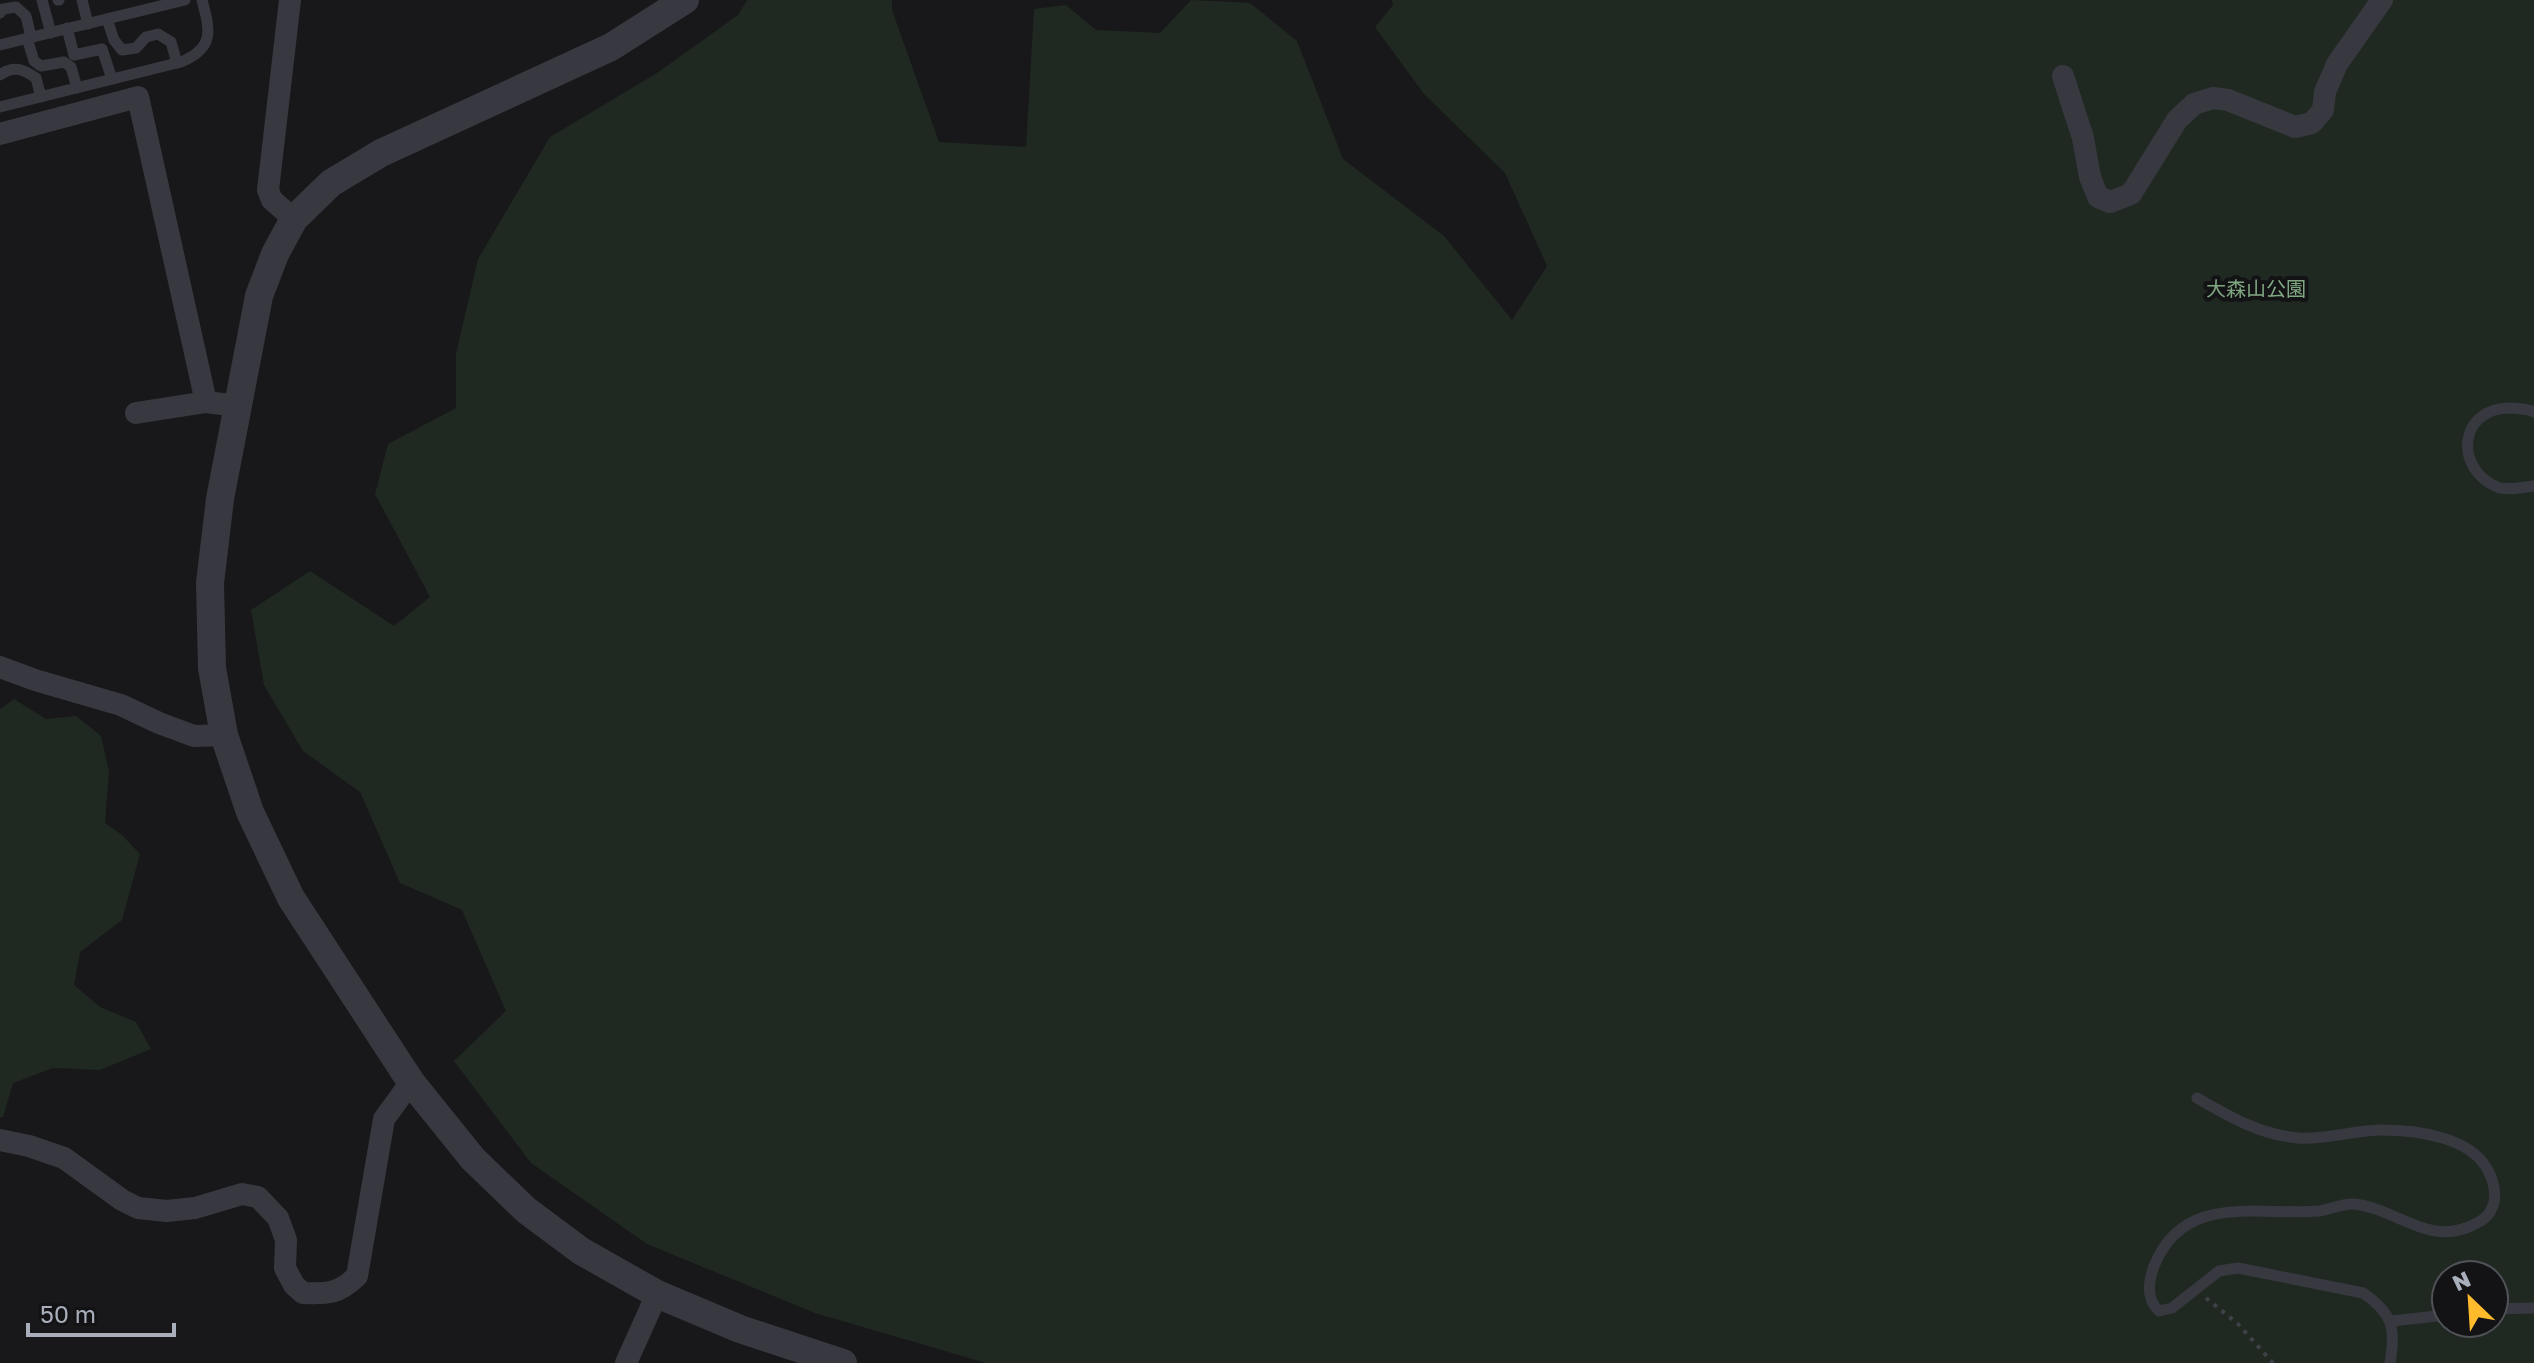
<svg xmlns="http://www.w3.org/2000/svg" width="2534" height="1363" font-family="'Golos Text','Noto Sans JP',sans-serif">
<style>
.green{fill:#1f2921;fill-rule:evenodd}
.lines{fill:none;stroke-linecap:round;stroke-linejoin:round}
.path{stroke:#3e4147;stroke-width:4;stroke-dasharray:4 6;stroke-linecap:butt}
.service{stroke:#383940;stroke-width:11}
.minor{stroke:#383940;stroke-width:22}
.tertiary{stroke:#383940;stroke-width:28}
.labels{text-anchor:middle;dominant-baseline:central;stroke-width:8;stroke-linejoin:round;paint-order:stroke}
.park-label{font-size:20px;fill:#7fa782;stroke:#131315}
</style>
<rect width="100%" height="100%" fill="#18181a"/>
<!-- green -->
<g class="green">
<path d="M747,0h145v10l47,132 87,5 8,-138 32,-4 30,25 64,3 31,-33 59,3 47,38 46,118 101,77 68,84 35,-54 -42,-93 -81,-79 -49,-67 18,-22 -1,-5h1142v1363h-1548l-171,-50 -168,-69 -116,-81 -77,-102 52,-50 -44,-101 -62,-27 -40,-91 -57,-41 -39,-66 -13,-75 59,-39 84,55 36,-29 -55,-103 13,-50 68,-36v-54l22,-95 72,-122 107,-64 81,-58zM2446,1275h48v48h-48z"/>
<polygon points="14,699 46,719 76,716 101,736 109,771 105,823 122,835 140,854 122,920 80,952 74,985 100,1007 136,1022 151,1049 100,1070 53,1068 13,1083 3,1117 0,1117 0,709"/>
</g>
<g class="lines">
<!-- path -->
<polyline class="path" points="2206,1298 2238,1324 2273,1363"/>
<!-- service -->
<g class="service">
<polyline points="42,0 51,33"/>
<polyline points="58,0 59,0"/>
<polyline points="82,0 88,24"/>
<polyline points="0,13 3,9 16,7 26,16 31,37"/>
<polyline points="107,19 114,40 122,50 136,48 146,37 158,34 171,42 177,63"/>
<polyline points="67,28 74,55 102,49 112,79"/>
<polyline points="27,38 34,61 41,66 64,62 71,67 77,88"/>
<polyline points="0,45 185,0"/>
<path d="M0,75c13,-10 23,-6 36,3l5,19"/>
<path d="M0,107l181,-45c34,-14 29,-32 21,-62"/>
<path d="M2534,412c-8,-4 -15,-3 -24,-4 -52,0 -56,61 -13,79 9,4 27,0 37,-1"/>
<path d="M2197,1098c31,18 64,37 101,40 29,2 56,-8 84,-8 34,0 86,7 104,37 7,11 12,29 6,41 -3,8 -10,13 -17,16 -46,24 -76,-15 -121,-20 -11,-1 -23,5 -35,7 -61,5 -135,-19 -165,55 -6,16 -8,33 5,45l13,-3 47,-37 19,-3 125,25c30,20 33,36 27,70"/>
<polyline points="2494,1309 2534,1308"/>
<polyline points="2392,1321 2446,1315"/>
</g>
<!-- minor -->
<g class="minor">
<polyline points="290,0 268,190 272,200 294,219"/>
<polyline points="2063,76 2083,138 2090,177 2098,197 2110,202 2131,194 2177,120 2194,104 2213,98 2228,100 2295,127 2312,123 2323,110 2325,92 2337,64 2382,0"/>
<polyline points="0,134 138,97 206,402"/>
<polyline points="136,413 206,402 238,406"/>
<polyline points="0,667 35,680 121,705 159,723 194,736 224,735"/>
<path d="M0,1140l29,6 35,12 58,42 16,8 29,3 28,-3 47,-14 16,3 20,21 8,22 -1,28 9,17 9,8c24,1 36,1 54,-17l27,-157 27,-37"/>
<polyline points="626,1363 657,1294"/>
</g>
<!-- tertiary -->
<polyline class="tertiary" points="685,0 611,47 381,153 331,183 294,219 275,254 259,296 220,499 210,583 212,668 224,735 250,812 291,898 411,1082 473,1159 526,1210 581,1251 657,1294 740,1329 843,1363"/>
</g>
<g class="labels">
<!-- park labels -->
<g class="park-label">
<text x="2256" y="288">大森山公園</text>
</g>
</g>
<!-- north arrow -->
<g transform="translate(2470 1299) rotate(335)"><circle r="38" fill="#131315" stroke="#4f5157" stroke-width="2"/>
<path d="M0-6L14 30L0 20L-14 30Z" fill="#ffbb2b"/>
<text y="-12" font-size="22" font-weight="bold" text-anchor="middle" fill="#a9aebb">N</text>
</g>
<!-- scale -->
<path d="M28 1323v12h146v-12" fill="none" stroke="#a9aebb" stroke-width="4"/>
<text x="40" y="1323" font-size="24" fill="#a9aebb" stroke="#131315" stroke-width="6" paint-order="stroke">50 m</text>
</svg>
